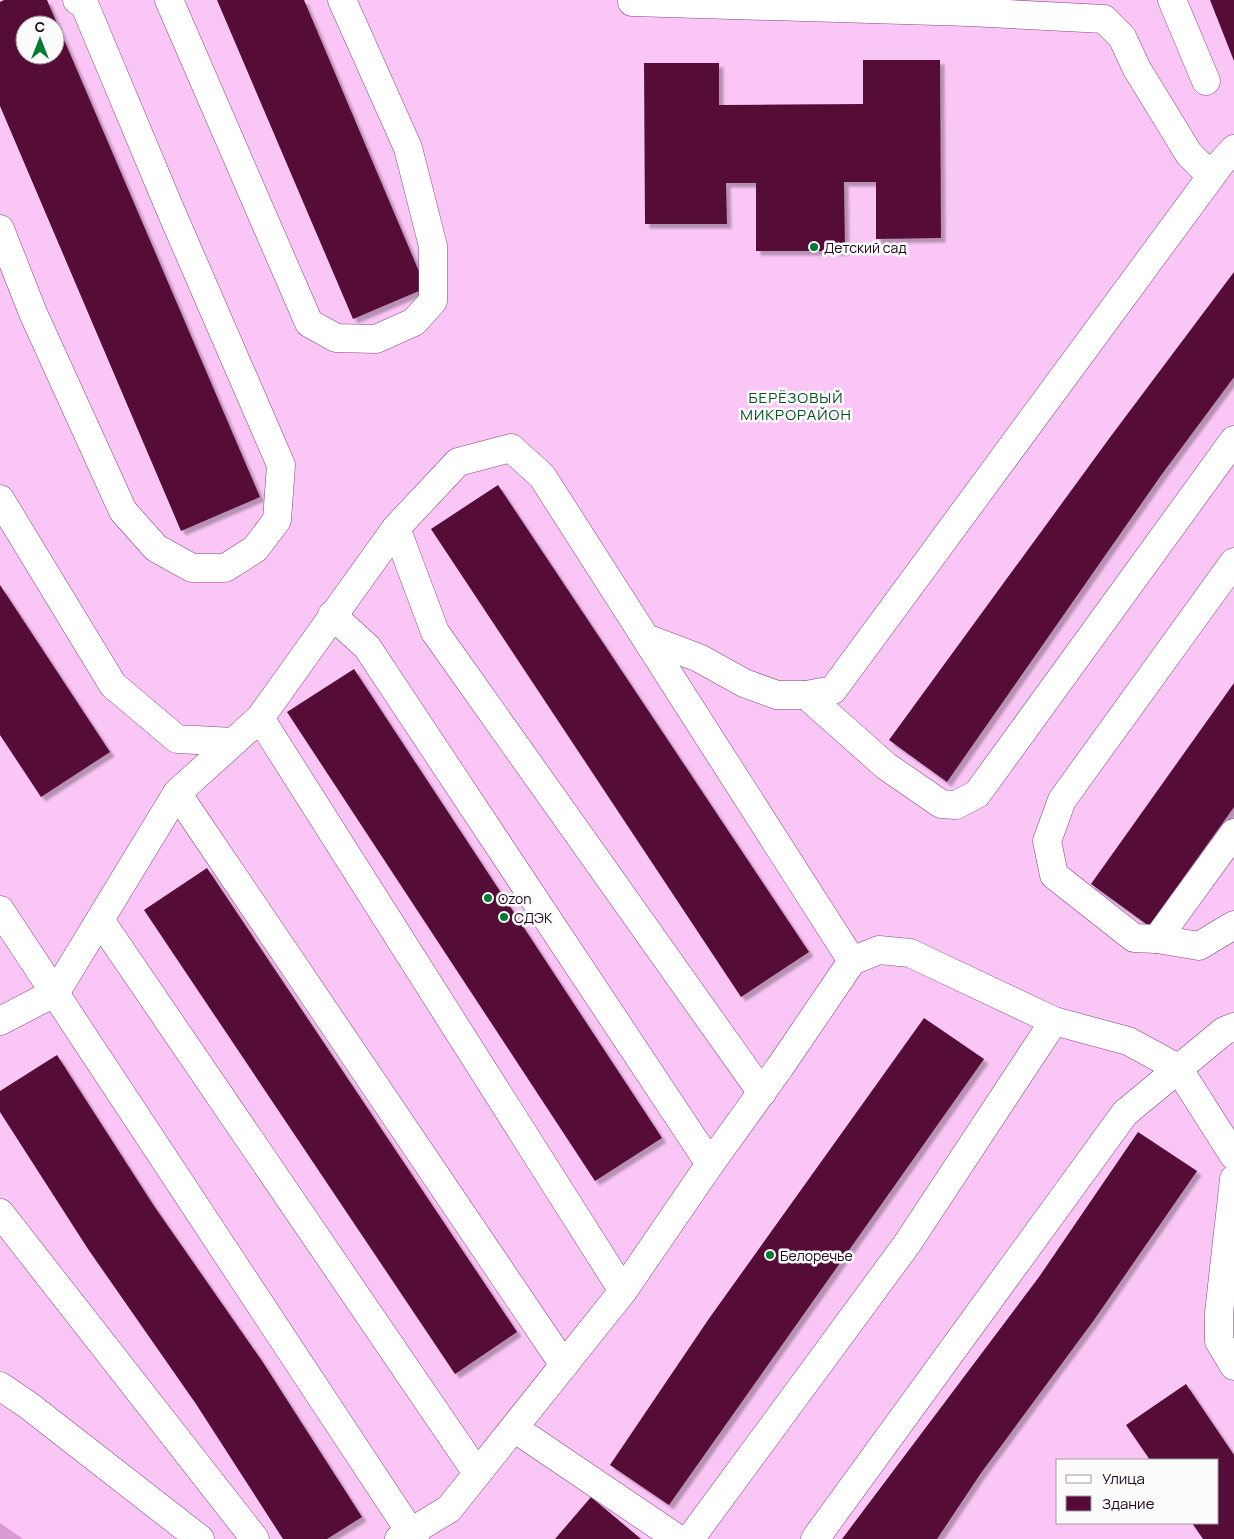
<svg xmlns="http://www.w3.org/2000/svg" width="1234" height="1539" font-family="Manrope,sans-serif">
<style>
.green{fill:#da98d5}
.building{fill:#550a37;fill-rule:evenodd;filter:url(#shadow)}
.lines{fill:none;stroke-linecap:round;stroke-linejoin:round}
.minor-casing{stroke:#81497e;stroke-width:29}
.minor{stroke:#fff;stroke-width:28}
.poi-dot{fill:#007c34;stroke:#fbfbfb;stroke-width:2}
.labels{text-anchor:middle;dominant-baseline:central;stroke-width:5;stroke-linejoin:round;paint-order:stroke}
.poi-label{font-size:14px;fill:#1e081d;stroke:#fbfbfb;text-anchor:start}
.neighbourhood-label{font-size:15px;letter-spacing:1px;fill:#054e20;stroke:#fbfbfb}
</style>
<defs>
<filter id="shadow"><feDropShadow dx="4.5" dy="4.5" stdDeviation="1" flood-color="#0004"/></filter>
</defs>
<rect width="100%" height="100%" fill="#fac6f5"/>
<!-- green -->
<polygon class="green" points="0,1523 23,1539 0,1539"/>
<!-- building -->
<g class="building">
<path d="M4,0h43l213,497 -79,34 -181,-425v-104zM25,25h30v30h-30z"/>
<polygon points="217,0 304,0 426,288 353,319"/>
<polygon points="1210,0 1234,0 1234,61"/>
<polygon points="863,60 940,60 941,238 876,239 876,182 844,182 845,251 756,251 756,183 726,183 727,224 645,224 644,63 719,63 719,105 863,104"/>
<polygon points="1234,272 1234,377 1162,474 947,782 889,740 1111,436"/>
<polygon points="498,485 809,952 741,997 431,529"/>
<polygon points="0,585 110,752 41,797 0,735"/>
<polygon points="354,669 662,1138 595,1181 287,712"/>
<polygon points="1234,683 1234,807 1149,926 1091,884"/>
<polygon points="207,868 517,1332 455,1374 144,910"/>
<polygon points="924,1018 984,1059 669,1505 610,1465 708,1320"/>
<polygon points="57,1055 154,1206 262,1361 362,1517 327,1539 283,1539 196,1404 88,1249 0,1112 0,1091"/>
<polygon points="1138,1132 1197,1171 1094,1320 981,1473 937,1539 842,1539 1039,1277"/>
<polygon points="1186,1384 1234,1455 1234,1539 1203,1539 1192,1523 1218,1523 1218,1460 1150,1460 1126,1425"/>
<polygon points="591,1497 641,1539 555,1539"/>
</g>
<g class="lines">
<!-- minor casing -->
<g class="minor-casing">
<g id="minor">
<polyline points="169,0 309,323 336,338 376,339 414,322 433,301 433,246 408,148 342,0"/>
<polyline points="1172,0 1206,81"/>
<polyline points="632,2 969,12 1104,19 1122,37 1137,69 1189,154 1211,176"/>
<polyline points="0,229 33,313 123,511 156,548 192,568 225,568 255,549 277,520 281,465 170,209 85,6 77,0"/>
<polyline points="0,499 113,685 177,739 233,742"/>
<polyline points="396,528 435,632 762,1093"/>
<polyline points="1234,562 1062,800 1047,841 1054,875 1134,938 1157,939 1234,833"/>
<polyline points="332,615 367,647 710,1164"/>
<polyline points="646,638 699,658 744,683 777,695 806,695 833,690 1221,163 1234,149"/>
<polyline points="806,695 886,766 941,804 956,805 977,794 1234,440"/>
<polyline points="260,718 623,1291"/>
<polyline points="177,793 564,1365"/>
<polyline points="0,910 415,1539"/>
<polyline points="100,920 477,1473"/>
<polyline points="1157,939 1199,946 1234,925"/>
<polyline points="0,1021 56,992 177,793 260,718 396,528 458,462 511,448 542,476 852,961"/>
<polyline points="1234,1179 1219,1313 1219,1341 1234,1366"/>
<polyline points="0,1213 255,1539"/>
<polyline points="0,1386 28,1405 200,1539"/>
<polyline points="514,1428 678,1539"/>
<polyline points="399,1539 449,1509 623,1291 710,1164 780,1067 852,961 879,950 910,953 1054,1021 1128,1041 1178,1068 1234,1156"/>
<polyline points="690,1539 907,1244 1054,1021"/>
<polyline points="815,1539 1125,1113 1224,1031 1234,1027"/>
</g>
</g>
<!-- minor -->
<use href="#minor" class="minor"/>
</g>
<!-- markers -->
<g class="poi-dot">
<circle cx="814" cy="247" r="5"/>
<circle cx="488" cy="898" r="5"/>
<circle cx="504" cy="917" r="5"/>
<circle cx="770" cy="1255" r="5"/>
</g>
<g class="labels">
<!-- poi labels -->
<g class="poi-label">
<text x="824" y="247">Детский сад</text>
<text x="498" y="898">Ozon</text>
<text x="514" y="917">СДЭК</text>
<text x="780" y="1255">Белоречье</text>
</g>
<!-- neighbourhood labels -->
<g class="neighbourhood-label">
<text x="796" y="397">БЕРЁЗОВЫЙ<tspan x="796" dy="17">МИКРОРАЙОН</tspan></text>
</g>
</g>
<!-- legend -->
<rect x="1056" y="1459" width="162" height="65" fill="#fbfbfb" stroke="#a39aa2"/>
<rect x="1066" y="1475" width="25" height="8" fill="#ffffff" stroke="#a39aa2"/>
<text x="1102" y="1484" font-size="15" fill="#1e081d">Улица</text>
<rect x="1066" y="1496" width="25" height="15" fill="#550a37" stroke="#a39aa2"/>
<text x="1102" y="1509" font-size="15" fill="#1e081d">Здание</text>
<!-- north arrow -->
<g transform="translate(40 40)"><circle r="24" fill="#fbfbfb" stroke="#a39aa2"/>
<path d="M0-4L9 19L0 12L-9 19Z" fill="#007c34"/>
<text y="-8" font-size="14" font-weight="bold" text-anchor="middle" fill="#1e081d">С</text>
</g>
</svg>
